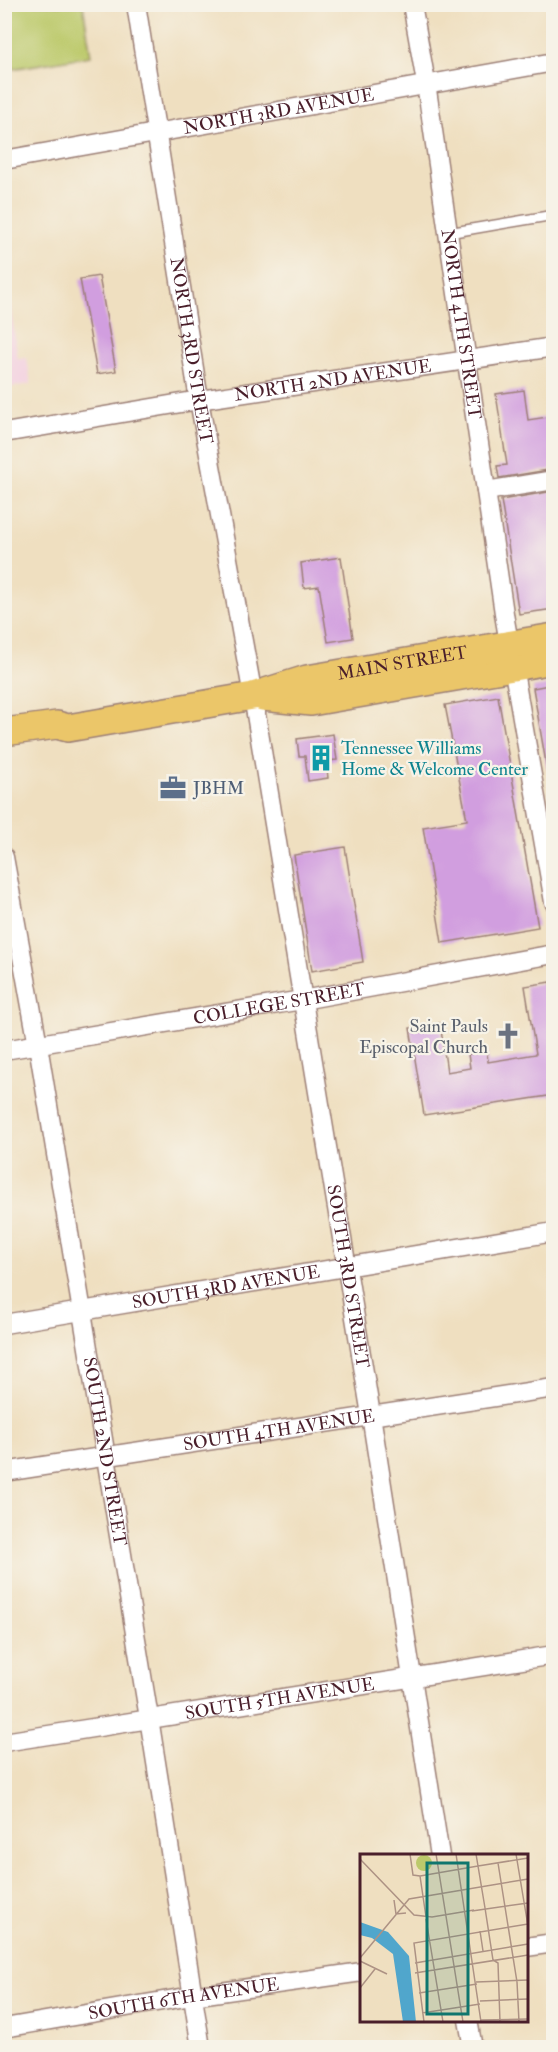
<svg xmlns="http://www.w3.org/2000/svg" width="558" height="2052" font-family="'IM FELL Double Pica',serif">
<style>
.built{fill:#f3cfe0}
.green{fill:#bcc96b;stroke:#83744b;stroke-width:1.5}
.building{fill:#d19edf}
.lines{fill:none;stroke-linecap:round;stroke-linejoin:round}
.service-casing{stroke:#9c7f76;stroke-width:12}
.minor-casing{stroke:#9c7f76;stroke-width:21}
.primary-casing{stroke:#9c7f76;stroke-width:30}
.service{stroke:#fff;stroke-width:9}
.minor{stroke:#fff;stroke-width:18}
.primary{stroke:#ebc669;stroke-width:27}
.labels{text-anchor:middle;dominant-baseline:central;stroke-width:4.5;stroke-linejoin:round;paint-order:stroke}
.street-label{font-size:18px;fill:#4a1f2b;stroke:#f7f3e8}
.culture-label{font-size:18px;fill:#0d838f;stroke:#f7f3e8;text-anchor:start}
.service-label{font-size:18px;fill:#4e5e75;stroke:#f7f3e8;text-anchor:start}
.worship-label{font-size:18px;fill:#5b616d;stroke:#f7f3e8;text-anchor:end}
.inset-road{fill:none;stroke:#ad9284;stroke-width:1.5}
.view{fill:#0f766e;fill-opacity:0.15;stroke:#0f766e;stroke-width:3}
.inset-edge{fill:none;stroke:#4a1f2b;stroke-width:3}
</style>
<rect width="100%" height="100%" fill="#f7f3e8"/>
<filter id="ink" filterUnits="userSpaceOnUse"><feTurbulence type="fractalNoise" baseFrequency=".0167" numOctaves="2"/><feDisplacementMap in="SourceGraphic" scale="12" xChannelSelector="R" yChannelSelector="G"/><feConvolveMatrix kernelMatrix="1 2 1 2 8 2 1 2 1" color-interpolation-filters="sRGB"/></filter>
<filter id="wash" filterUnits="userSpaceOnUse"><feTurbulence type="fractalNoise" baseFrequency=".008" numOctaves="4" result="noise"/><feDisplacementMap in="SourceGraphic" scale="24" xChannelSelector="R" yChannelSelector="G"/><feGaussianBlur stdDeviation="1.35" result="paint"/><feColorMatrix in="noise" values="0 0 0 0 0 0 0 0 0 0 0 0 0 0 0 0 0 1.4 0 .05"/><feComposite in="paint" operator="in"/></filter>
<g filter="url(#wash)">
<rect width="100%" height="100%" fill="#efdfc0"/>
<!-- built -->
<polygon class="built" points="4,261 18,359 27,358 31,384 5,388"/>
<!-- green -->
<polygon class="green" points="5,4 83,5 91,56 5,70"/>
<g id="blocks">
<!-- building -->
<g class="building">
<polygon points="99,276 116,371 97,374 80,279"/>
<polygon points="524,390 528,420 554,416 554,469 499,478 497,466 507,465 496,394"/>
<polygon points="554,491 554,609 519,614 501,500"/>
<polygon points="341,557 353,638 328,642 319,586 304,588 301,563"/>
<polygon points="554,684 554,769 547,769 533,688"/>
<polygon points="498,696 538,927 442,943 423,827 467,820 445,705"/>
<polygon points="333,734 337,760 326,761 328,778 308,781 305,756 299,756 297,739"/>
<polygon points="345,847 363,962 312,971 294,855"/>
<polygon points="550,982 554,1006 554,1095 424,1115 410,1028 440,1023 447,1072 470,1068 468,1054 487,1052 488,1062 536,1054 525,986"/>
</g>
</g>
</g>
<g filter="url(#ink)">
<use href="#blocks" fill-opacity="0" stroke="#9c7f76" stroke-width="1.5"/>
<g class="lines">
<!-- service casing -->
<g class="service-casing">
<polyline id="service" points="448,233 554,215"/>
</g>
<!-- minor casing -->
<g class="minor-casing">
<g id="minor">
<path id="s1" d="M136,4l63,396 54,296 118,719 69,441"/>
<path id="s2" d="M412,4l14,79 79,537 49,282"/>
<path id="s3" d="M4,160l550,-98"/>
<path id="s4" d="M4,433l195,-33 355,-53"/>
<polyline points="486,491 554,480"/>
<path id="s5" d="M4,857l34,188 111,673 52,330"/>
<path id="s6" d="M4,1050l298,-50 252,-46"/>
<path id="s7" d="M4,1324l550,-92"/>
<path id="s8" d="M4,1472l550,-84"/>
<path id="s9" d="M4,1742l550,-87"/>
<polyline points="526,1947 554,1943"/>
<polyline points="468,2020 473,2048"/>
<path id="s10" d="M4,2028l188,-32 170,-24"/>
</g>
</g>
<!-- primary casing -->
<g class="primary-casing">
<g id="primary">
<polyline points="263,697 311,702 554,660"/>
<path id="s11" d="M4,732l53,-7 11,3 185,-32 54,-17 247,-42"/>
</g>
</g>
<!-- service -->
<use href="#service" class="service"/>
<!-- minor -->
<use href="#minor" class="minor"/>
<!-- primary -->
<use href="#primary" class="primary"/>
</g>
</g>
<!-- icons -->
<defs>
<g id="building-bare" transform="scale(2.07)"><path d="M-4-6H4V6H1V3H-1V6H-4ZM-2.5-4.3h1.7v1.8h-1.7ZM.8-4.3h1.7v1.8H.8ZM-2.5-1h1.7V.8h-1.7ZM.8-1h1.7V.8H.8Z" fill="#0f9aa8" stroke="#f7f3e8" stroke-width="2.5" paint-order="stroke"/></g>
<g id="office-bare" transform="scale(2.07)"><path d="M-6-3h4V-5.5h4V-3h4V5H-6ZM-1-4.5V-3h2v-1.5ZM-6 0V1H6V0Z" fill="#5c6f8a" stroke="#f7f3e8" stroke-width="2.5" paint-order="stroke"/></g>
<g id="church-bare" transform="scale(2.07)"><path d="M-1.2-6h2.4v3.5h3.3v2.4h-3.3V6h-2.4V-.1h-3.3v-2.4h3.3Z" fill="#6b7280" stroke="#f7f3e8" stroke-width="2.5" paint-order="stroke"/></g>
</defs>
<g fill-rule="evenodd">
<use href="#building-bare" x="321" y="758"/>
<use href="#office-bare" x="173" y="788"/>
<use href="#church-bare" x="508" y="1036"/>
</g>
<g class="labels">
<!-- street labels -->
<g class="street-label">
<text stroke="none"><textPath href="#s3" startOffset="279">NORTH 3RD AVENUE</textPath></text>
<text stroke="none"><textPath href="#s2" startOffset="324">NORTH 4TH STREET</textPath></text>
<text stroke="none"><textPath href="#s1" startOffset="351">NORTH 3RD STREET</textPath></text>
<text stroke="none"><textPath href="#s4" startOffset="333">NORTH 2ND AVENUE</textPath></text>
<text stroke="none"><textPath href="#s11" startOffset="406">MAIN STREET</textPath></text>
<text stroke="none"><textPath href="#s6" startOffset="279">COLLEGE STREET</textPath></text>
<text stroke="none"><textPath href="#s1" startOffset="1290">SOUTH 3RD STREET</textPath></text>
<text stroke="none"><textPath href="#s7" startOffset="225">SOUTH 3RD AVENUE</textPath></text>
<text stroke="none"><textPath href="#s8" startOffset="278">SOUTH 4TH AVENUE</textPath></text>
<text stroke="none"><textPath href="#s5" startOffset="603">SOUTH 2ND STREET</textPath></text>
<text stroke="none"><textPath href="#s9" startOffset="279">SOUTH 5TH AVENUE</textPath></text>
<text stroke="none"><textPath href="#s10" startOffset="182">SOUTH 6TH AVENUE</textPath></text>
</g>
<!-- culture labels -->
<g class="culture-label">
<text x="341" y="748">Tennessee Williams<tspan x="341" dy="21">Home &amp; Welcome Center</tspan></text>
</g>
<!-- service labels -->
<g class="service-label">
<text x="193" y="788">JBHM</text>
</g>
<!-- worship labels -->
<g class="worship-label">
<text x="488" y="1026">Saint Pauls<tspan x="488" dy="21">Episcopal Church</tspan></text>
</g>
</g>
<!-- overview -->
<g transform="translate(360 1854)">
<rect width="168" height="168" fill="#efdfc0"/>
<path d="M56 9a8 8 0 1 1 16 0a8 8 0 1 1-16 0Z" fill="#bcc96b"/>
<path d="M0,68l28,10 21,24 7,66h-13l-10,-68 -21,-16 -12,-3z" fill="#50a6cc"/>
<path class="inset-road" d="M50,0l3,21 7,1M76,0l27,168M96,0l25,168M116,0l9,54M156,0l12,72M0,5l54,56 18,2 42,-7M138,9l19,119 2,40M118,12l50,-8M60,22l58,-10M60,22l6,41M34,46l2,14 10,-1M125,54l8,52 5,3 2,59M112,57l56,-8M66,65l17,103M120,77l3,20M0,104l49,-59 119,-20M0,107l27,13M55,109l113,-19M55,119l113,-18M116,128l52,-2M0,134l15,-19M59,139l58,-9M120,147l48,-2M62,159l58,-9M121,166l47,-1M64,168l-10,-79 114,-19"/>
<path class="view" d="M67,9h41v151h-41z"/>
<rect width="168" height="168" class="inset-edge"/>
</g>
<!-- margin -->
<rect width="558" height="2052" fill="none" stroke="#f7f3e8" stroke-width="24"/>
</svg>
